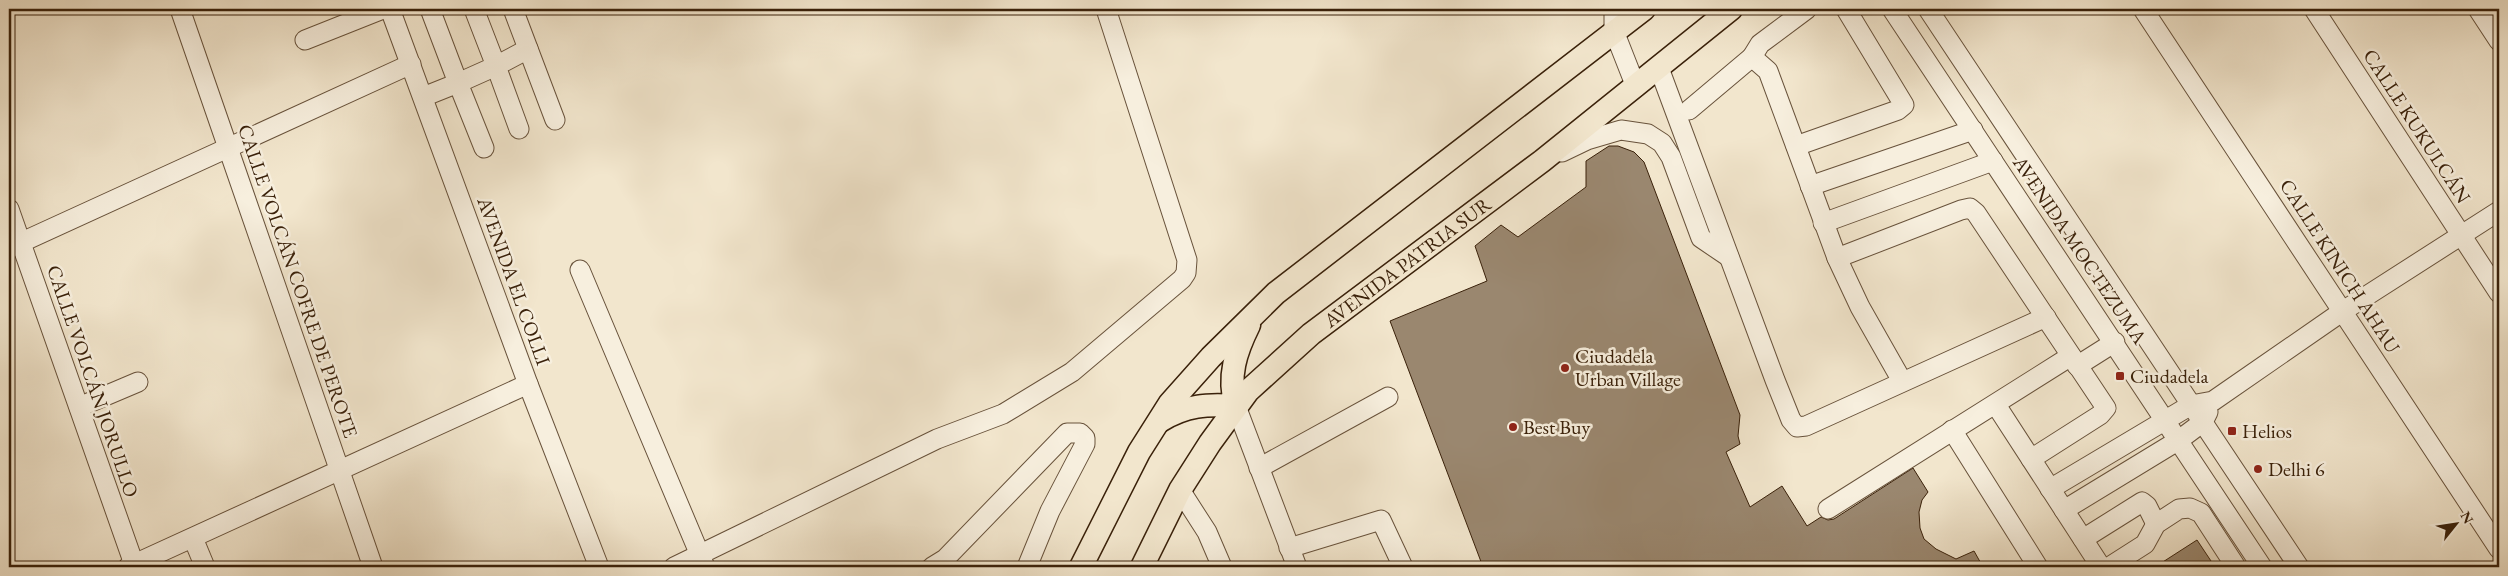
<svg xmlns="http://www.w3.org/2000/svg" width="2508" height="576" font-family="'EB Garamond',serif">
<style>
.building{fill:#9a876f;stroke:#3a210a}
.lines{fill:none;stroke-linecap:round;stroke-linejoin:round}
.minor-casing{stroke:#68523b;stroke-width:21}
.major-casing{stroke:#3a210a;stroke-width:25}
.minor{stroke:#f7efde;stroke-width:19}
.major{stroke:#f2e6cd;stroke-width:22}
.poi-dot{fill:#8f2418;stroke:#f7efde;stroke-width:2}
.labels{text-anchor:middle;dominant-baseline:central;stroke-width:5;stroke-linejoin:round;paint-order:stroke}
.street-label{font-size:20px;fill:#3a210a;stroke:#f7efde}
.poi-label{font-size:20px;fill:#3a210a;stroke:#f7efde;text-anchor:start}
</style>
<rect width="100%" height="100%" fill="#f2e6cd"/>
<filter id="stains"><feTurbulence type="fractalNoise" baseFrequency=".004" numOctaves="4"/><feColorMatrix values="0 0 0 0 .2 0 0 0 0 .09 0 0 0 0 .02 0 0 0 .5 -.17"/></filter>
<radialGradient id="worn" r=".72"><stop offset=".6" stop-color="#630" stop-opacity="0"/><stop offset="1" stop-color="#630" stop-opacity=".3"/></radialGradient>
<!-- building -->
<g class="building">
<polygon points="1609,146 1618,146 1634,152 1644,162 1740,415 1738,436 1740,444 1726,452 1750,507 1782,486 1807,526 1821,517 1828,520 1834,519 1913,468 1928,492 1922,500 1919,512 1920,528 1924,539 1936,549 1956,559 1974,551 1983,567 1483,567 1390,321 1487,281 1475,246 1501,225 1518,237 1586,187 1586,161"/>
<polygon points="2197,540 2215,567 2155,567"/>
</g>
<g class="lines">
<!-- minor casing -->
<g class="minor-casing">
<g id="minor">
<polyline points="180,9 373,567"/>
<polyline points="390,9 528,384 599,567"/>
<polyline points="474,9 496,66 458,83 484,148"/>
<polyline points="513,9 555,120"/>
<polyline points="1614,9 1614,31 1636,87"/>
<polyline points="1892,9 2262,567"/>
<polyline points="1928,9 2299,567"/>
<polyline points="2143,9 2499,549"/>
<polyline points="2314,9 2499,293"/>
<polyline points="2478,9 2499,41"/>
<polyline points="305,40 383,9"/>
<polyline points="1752,57 1760,44 1807,9"/>
<polyline points="1659,68 1775,380 1791,420 1797,427 1806,426 2046,317"/>
<polyline points="423,97 458,83 430,9"/>
<polyline points="1689,110 1752,57 1768,71 1837,258 1860,307 1902,381"/>
<polyline points="519,129 496,66 528,49"/>
<polyline points="1796,146 1898,110 1904,105 1846,9"/>
<polyline points="1562,152 1587,140 1621,130 1648,134 1662,143 1671,157 1701,238 1729,257"/>
<polyline points="1810,186 1973,130"/>
<polyline points="9,209 135,567"/>
<polyline points="1823,223 1993,161"/>
<polyline points="9,248 411,64"/>
<polyline points="1837,258 1961,210 1970,208 1976,213 2106,408 2100,415 2031,459"/>
<polyline points="580,270 705,567"/>
<polyline points="2077,366 2115,342"/>
<polyline points="1996,405 2101,567"/>
<polyline points="1236,406 1297,567"/>
<polyline points="79,407 138,382"/>
<polyline points="1952,430 2038,567"/>
<polyline points="1259,468 1388,397"/>
<polyline points="2050,489 2191,405 2213,401 2343,311 2499,211"/>
<polyline points="1180,490 1207,532 1222,567"/>
<polyline points="1828,509 2071,356"/>
<polyline points="2064,510 2179,440 2203,422 2208,412"/>
<polyline points="193,538 205,567"/>
<polyline points="2083,539 2142,502 2147,506 2156,524"/>
<polyline points="1289,548 1381,520 1403,567"/>
<polyline points="128,567 528,384"/>
<polyline points="674,567 937,439 1003,414 1072,372 1182,279 1186,273 1187,260 1106,9"/>
<polyline points="932,567 945,559 1067,433 1080,433 1085,438 1085,444 1050,511 1027,567"/>
<polyline points="2109,567 2145,544 2156,524 2179,509 2190,508 2201,513 2236,567"/>
</g>
</g>
<!-- major casing -->
<g class="major-casing">
<g id="major">
<path d="M1160,421c26,-16 47,-17 76,-15 -9,-29 0,-55 13,-81"/>
<polyline points="1081,567 1139,452 1170,403 1211,357 1276,293 1644,9"/>
<path id="s1" d="M1142,567l38,-77 30,-47 38,-52 63,-57 231,-173 189,-152"/>
</g>
</g>
<!-- minor -->
<use href="#minor" class="minor"/>
<!-- major -->
<use href="#major" class="major"/>
</g>
<!-- markers -->
<g class="poi-dot">
<circle cx="1565" cy="368" r="5"/>
<rect x="2115" y="371" width="10" height="10" rx="2.5"/>
<circle cx="1513" cy="427" r="5"/>
<rect x="2227" y="426" width="10" height="10" rx="2.5"/>
<circle cx="2258" cy="469" r="5"/>
</g>
<g class="labels">
<!-- street labels -->
<g class="street-label">
<text transform="translate(2417 126) rotate(57)">CALLE KUKULCÁN</text>
<text transform="translate(2080 250) rotate(56)">AVENIDA MOCTEZUMA</text>
<text stroke="none"><textPath href="#s1" startOffset="411">AVENIDA PATRIA SUR</textPath></text>
<text transform="translate(2340 266) rotate(57)">CALLE KINICH AHAU</text>
<text transform="translate(298 281) rotate(71)">CALLE VOLCÁN COFRE DE PEROTE</text>
<text transform="translate(514 281) rotate(70)">AVENIDA EL COLLI</text>
<text transform="translate(93 381) rotate(71)">CALLE VOLCÁN JORULLO</text>
</g>
<!-- poi labels -->
<g class="poi-label">
<text x="1575" y="356">Ciudadela<tspan x="1575" dy="23">Urban Village</tspan></text>
<text x="2130" y="376">Ciudadela</text>
<text x="1523" y="427">Best Buy</text>
<text x="2242" y="431">Helios</text>
<text x="2268" y="469">Delhi 6</text>
</g>
</g>
<!-- margin -->
<rect width="2508" height="576" fill="none" stroke="#f2e6cd" stroke-width="30"/>
<rect x="10" y="10" width="2488" height="556" fill="none" stroke="#3a210a" stroke-width="2.5"/>
<rect x="15" y="15" width="2478" height="546" fill="none" stroke="#3a210a"/>
<!-- north arrow -->
<g transform="translate(2456 524) rotate(60)" stroke="#f7efde" stroke-width="4" paint-order="stroke">
<path d="M0-4L9 19L0 12L-9 19Z" fill="#3a210a"/>
<text y="-8" font-size="14" font-weight="bold" text-anchor="middle" fill="#3a210a">N</text>
</g>
<rect width="100%" height="100%" filter="url(#stains)"/>
<rect width="100%" height="100%" fill="url(#worn)"/>
</svg>
